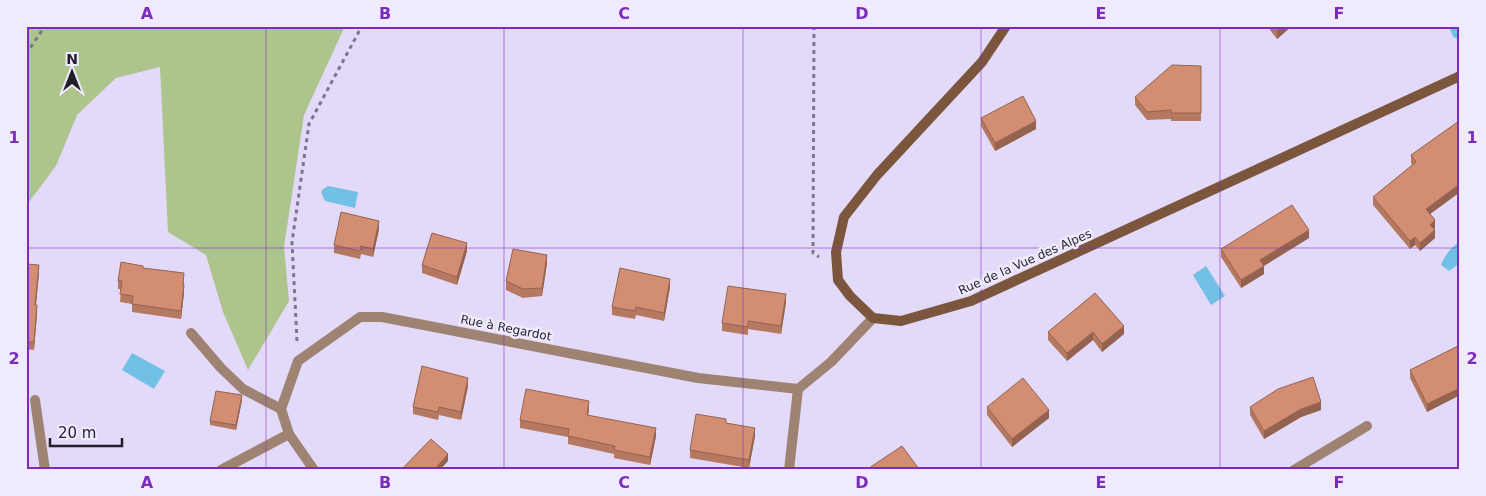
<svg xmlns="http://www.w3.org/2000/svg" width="1486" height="496" font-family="'DejaVu Sans',sans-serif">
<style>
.green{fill:#adc48d}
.water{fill:#73c0e6}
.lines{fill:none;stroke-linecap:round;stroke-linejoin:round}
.path{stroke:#7c768a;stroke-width:3;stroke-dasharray:4 4;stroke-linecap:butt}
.street{stroke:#9e8272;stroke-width:10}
.secondary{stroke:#7c553d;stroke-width:10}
.wall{fill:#b57962}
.shaded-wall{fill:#946350}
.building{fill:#d38d72;stroke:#946350}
.grid{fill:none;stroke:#7b2cbf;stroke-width:1;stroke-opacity:0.55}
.labels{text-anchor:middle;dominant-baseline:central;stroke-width:5;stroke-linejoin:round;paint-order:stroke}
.street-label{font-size:12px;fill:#221f2a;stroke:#efeafd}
.neatline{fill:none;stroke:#7b2cbf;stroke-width:2}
.grid-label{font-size:16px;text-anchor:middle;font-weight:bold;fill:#7b2cbf}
</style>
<rect width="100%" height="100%" fill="#e3daf9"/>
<!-- green -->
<polygon class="green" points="26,26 345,26 304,115 284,247 289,301 248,370 223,312 206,255 168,232 160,67 116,78 77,115 56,166 26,206"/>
<!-- water -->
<g class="water">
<polygon points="1449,26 1460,26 1460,38 1458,39 1453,37"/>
<polygon points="328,186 358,192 355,208 325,201 321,192 323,189"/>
<path d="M1460,242v21l-11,8 -8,-6c4,-10 10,-18 19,-23z"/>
<polygon points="1206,266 1225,296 1211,305 1193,275"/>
<polygon points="132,353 165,371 154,389 122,370"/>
</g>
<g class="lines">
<!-- path -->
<g class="path">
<polyline points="814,26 813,253 819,257"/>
<polyline points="26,54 45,26"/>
<polyline points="297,341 292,242 309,124 362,26"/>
</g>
<!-- street -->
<g class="street">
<polyline points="191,333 221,368 243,389 281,409"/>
<polyline points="35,400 45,470"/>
<polyline points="221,470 289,434"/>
<polyline points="314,470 289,434 281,409 298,361 360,317 382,317 698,378 798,389"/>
<polyline points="789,470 798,389 831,362 873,318"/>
<polyline points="1294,470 1367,426"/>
</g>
<!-- secondary -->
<polyline class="secondary" points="1006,26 982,62 877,175 844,217 836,252 838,280 850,296 873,318 901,321 971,301 1460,76"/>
</g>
<!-- wall -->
<g class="wall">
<polygon points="1267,26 1292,26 1277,39"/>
<polygon points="1201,66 1201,121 1171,121 1171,119 1147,120 1135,105 1135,97"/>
<polygon points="981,118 1036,129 995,151 981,126"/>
<polygon points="1460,122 1460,192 1430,214 1435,228 1434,229 1435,238 1420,251 1415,245 1410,249 1373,205 1373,197 1412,165 1411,163 1411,155"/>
<polygon points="379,229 373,257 361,254 360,259 334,253 334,245"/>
<polygon points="1309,238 1264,266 1264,274 1241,288 1221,257 1221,249"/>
<polygon points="467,251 457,285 422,273 422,265"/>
<polygon points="547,263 542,296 523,298 506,290 506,281"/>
<polygon points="26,264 39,273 36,305 37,313 34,350 26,349"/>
<polygon points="143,268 184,282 184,293 181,319 132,312 132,304 120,302 121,289 118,289 118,281"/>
<polygon points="670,287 664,321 636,315 635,319 612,315 612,307"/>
<polygon points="1095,293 1124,334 1102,352 1093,340 1067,361 1048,340 1048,332"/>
<polygon points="786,302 781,334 748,329 748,335 722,331 722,323"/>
<polygon points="1460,345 1460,395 1427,412 1410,378 1410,370"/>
<polygon points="468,386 461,420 439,415 438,420 413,414 413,407"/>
<polygon points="242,400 236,430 210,425 210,421"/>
<polygon points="987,407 1049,418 1012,447 987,415"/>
<polygon points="1250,407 1321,410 1301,417 1264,439 1250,415"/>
<polygon points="589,409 588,415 656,436 650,465 614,458 614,454 568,444 568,437 520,428 520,420"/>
<polygon points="726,423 755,436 749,468 690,458 690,450"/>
</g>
<!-- shaded-wall -->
<g class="shaded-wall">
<polygon points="1283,26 1292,26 1277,39 1277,31"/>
<polygon points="1036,121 1036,129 995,151 995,143"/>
<polygon points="1460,184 1460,192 1426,217 1426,209"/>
<polygon points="1435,220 1435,228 1430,233 1430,225"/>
<polygon points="379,221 379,229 373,257 373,249"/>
<polygon points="1309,230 1309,238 1260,268 1260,260"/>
<polygon points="1435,230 1435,238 1420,251 1420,243"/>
<polygon points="1415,237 1415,245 1410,249 1410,241"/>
<polygon points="467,243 467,251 457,285 457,277"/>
<polygon points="547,255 547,263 542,296 542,288"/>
<polygon points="39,265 39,273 35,313 35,305"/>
<polygon points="1264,266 1264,274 1241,288 1241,280"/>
<polygon points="670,279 670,287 664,321 664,313"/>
<polygon points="184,285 184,293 181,319 181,311"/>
<polygon points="786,294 786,302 781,334 781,326"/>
<polygon points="37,305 37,313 34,350 34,342"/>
<polygon points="1124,326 1124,334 1102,352 1102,344"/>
<polygon points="1093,332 1093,340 1067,361 1067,353"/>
<polygon points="468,378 468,386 461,420 461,412"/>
<polygon points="1460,388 1460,395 1427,412 1427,404"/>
<polygon points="242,395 242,400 236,430 236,425"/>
<polygon points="589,401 589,409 587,423 587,415"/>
<polygon points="1321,402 1321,410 1301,417 1264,439 1264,431 1301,409"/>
<polygon points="1049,410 1049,418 1012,447 1012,439"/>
<polygon points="656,428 656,436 650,465 650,457"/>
<polygon points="755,428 755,436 749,468 749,460"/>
<polygon points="448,454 448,461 440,470 434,470"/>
</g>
<!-- building -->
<g class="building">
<polygon points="1274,26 1283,26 1277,31"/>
<polygon points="1172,65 1201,66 1201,113 1171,113 1171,110 1147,112 1135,97"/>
<polygon points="1023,96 1036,121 995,143 981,118"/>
<polygon points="1459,121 1460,122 1460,184 1426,209 1435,220 1430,225 1435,230 1420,243 1415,237 1410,241 1373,197 1416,162 1411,155"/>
<polygon points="1292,205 1309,230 1260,260 1264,266 1241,280 1221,249"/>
<polygon points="341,212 379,221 373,249 361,246 360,251 334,245"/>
<polygon points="432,233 467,243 457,277 422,265"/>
<polygon points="513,249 547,255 542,288 523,289 506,281"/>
<polygon points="121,262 143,266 143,268 184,273 183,285 184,285 181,311 132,304 133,296 120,294 122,281 118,281"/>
<polygon points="26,264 39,265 35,305 37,305 34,342 26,342"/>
<polygon points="620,268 670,279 664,313 636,307 635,311 612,307"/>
<polygon points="728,286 786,294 781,326 748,321 748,327 722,323"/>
<polygon points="1095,293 1124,326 1102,344 1093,332 1067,353 1048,332"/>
<polygon points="1460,345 1460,388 1427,404 1410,370"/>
<polygon points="422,366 468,378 461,412 439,407 438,412 413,407"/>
<polygon points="1313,377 1321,402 1301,409 1264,431 1250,407 1278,389"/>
<polygon points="1023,378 1049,410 1012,439 987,407"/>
<polygon points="526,389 589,401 587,415 656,428 650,457 614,450 615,446 568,436 569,429 520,420"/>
<polygon points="216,391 242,395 236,425 210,421"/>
<polygon points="696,414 726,419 726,423 755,428 749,460 690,450"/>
<polygon points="431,439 448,454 434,470 401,470"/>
<polygon points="902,446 919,469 918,470 866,470"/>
</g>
<!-- grid -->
<path class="grid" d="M266,26v444M504,26v444M743,26v444M981,26v444M1220,26v444M26,248h1434"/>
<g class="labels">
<!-- street labels -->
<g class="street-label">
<text transform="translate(1025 262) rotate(-24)">Rue de la Vue des Alpes</text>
<text transform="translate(506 328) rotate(11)">Rue à Regardot</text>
</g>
</g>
<!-- border -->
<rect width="1486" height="496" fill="none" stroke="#efeafd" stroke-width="55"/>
<!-- north arrow -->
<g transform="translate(72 72)" stroke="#efeafd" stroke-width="4" paint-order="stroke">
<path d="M0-4L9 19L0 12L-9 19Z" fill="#221f2a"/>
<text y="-8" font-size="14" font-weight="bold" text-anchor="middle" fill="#221f2a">N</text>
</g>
<!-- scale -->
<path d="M50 438v8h72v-8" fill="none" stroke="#221f2a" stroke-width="2.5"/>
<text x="58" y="438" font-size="15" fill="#221f2a" stroke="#efeafd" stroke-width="4" paint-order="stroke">20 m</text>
<rect x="28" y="28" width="1430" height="440" class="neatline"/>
<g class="grid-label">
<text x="147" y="19">A</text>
<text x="385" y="19">B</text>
<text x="624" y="19">C</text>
<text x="862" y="19">D</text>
<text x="1101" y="19">E</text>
<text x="1339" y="19">F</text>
<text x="14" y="143">1</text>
<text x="1472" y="143">1</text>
<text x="14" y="364">2</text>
<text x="1472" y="364">2</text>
<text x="147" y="488">A</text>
<text x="385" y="488">B</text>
<text x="624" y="488">C</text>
<text x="862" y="488">D</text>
<text x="1101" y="488">E</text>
<text x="1339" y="488">F</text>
</g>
</svg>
